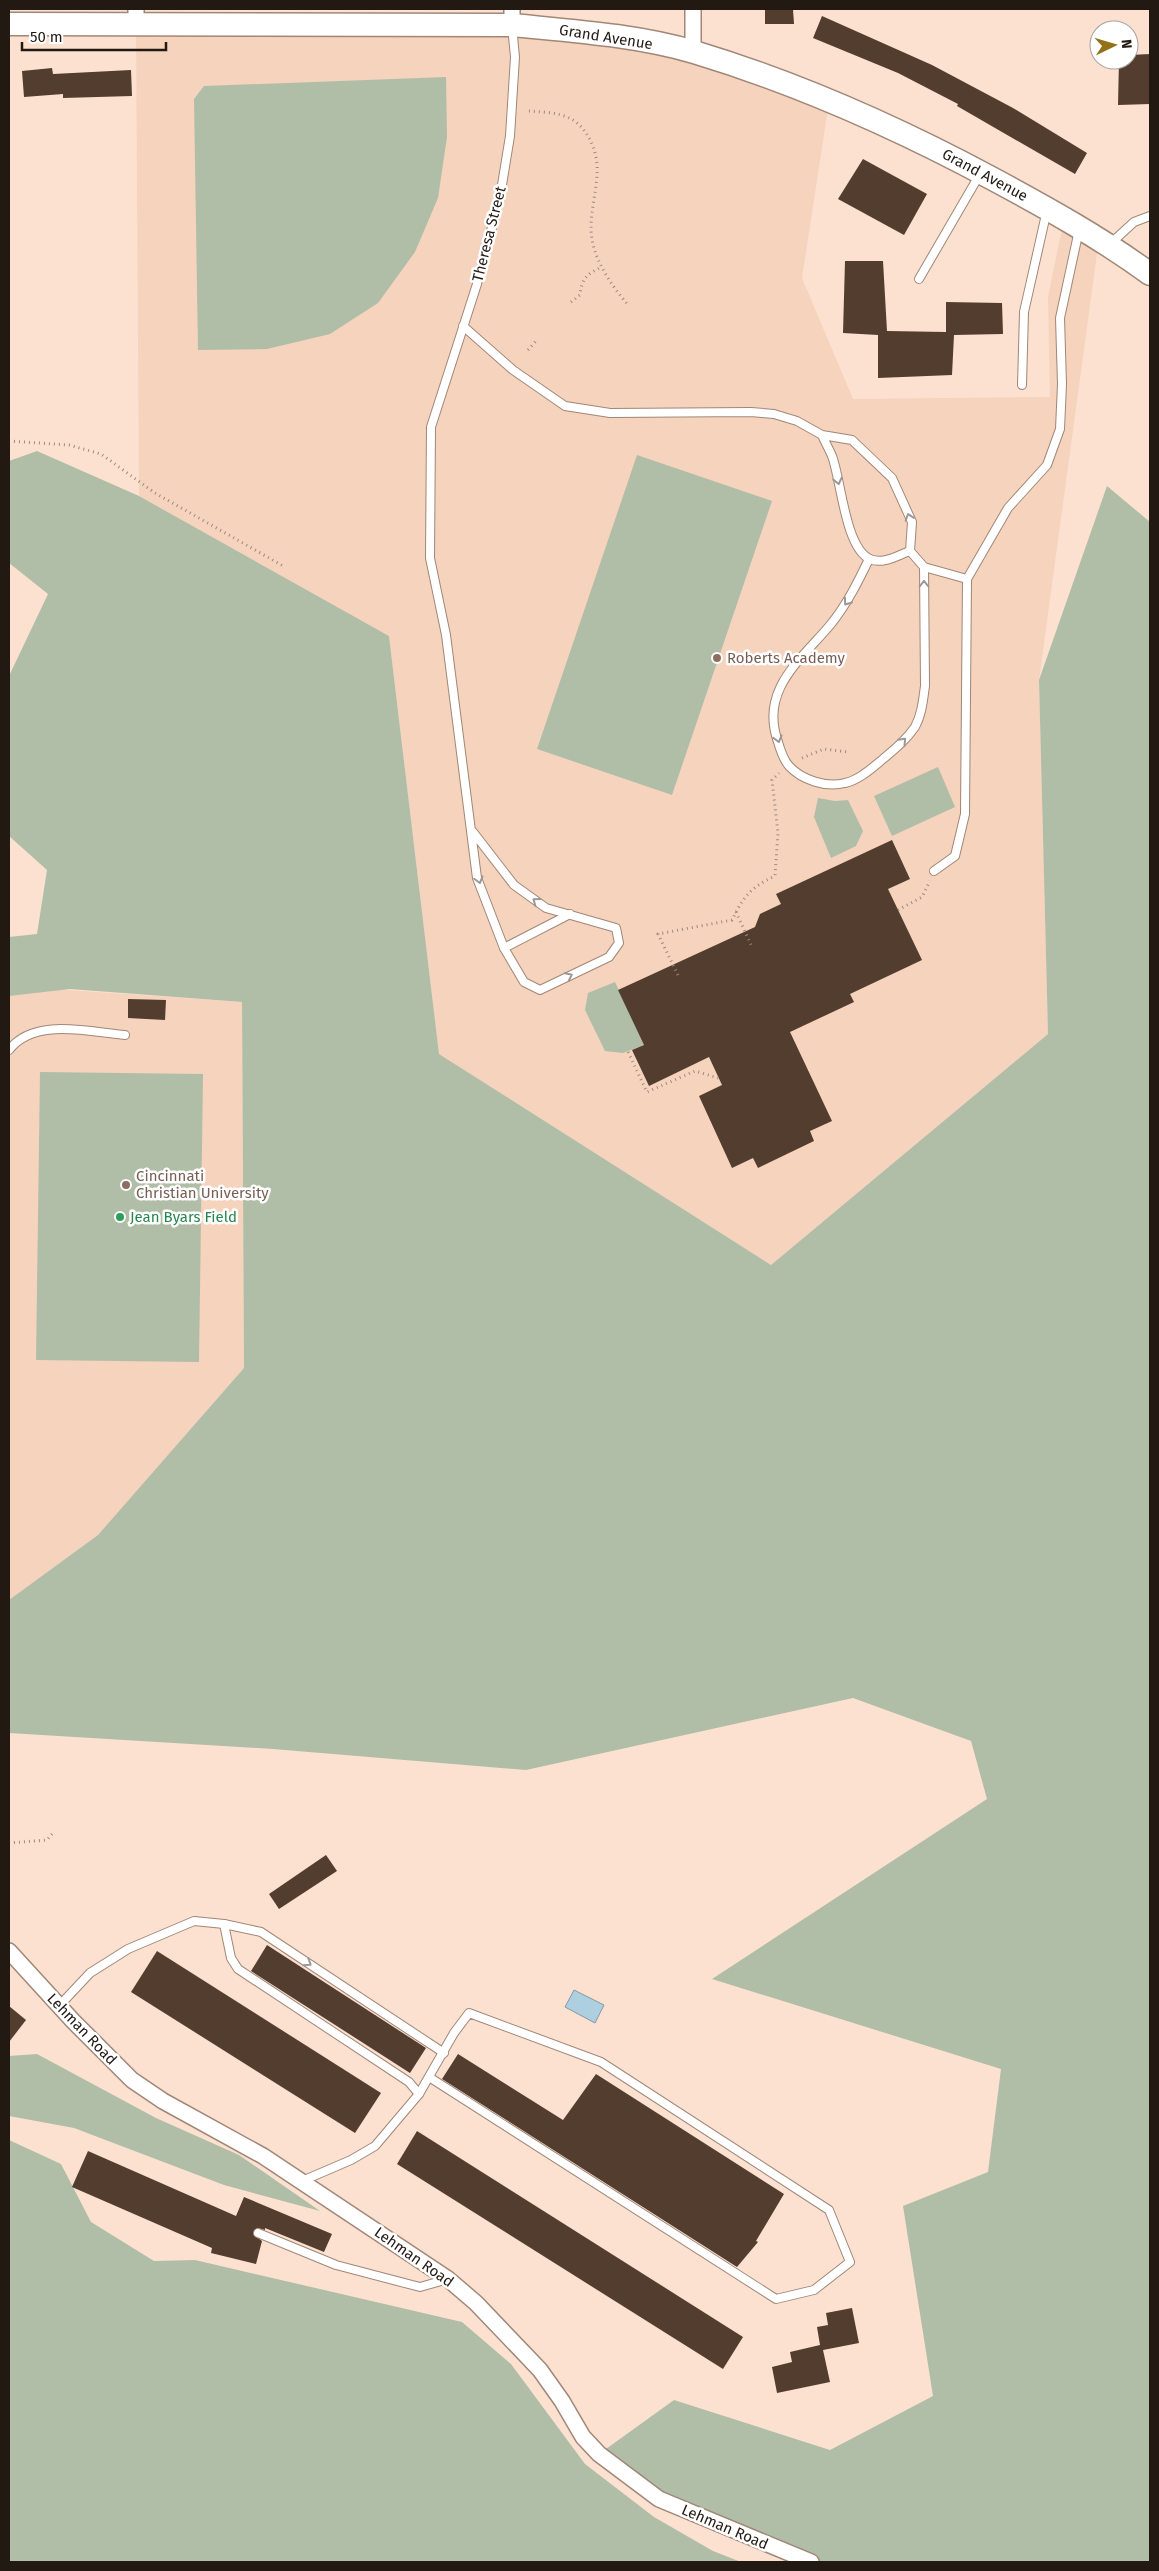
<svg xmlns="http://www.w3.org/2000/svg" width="1159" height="2571" font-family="'Fira Sans',sans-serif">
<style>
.built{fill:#f5d3bd}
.green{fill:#b0bea8}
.water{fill:#aecfdf;stroke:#8498a2}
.building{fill:#523d2f}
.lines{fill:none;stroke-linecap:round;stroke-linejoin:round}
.lane-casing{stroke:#a08777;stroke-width:10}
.street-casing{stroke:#a08777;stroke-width:18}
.secondary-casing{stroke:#a08777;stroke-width:25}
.path{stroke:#9d8a7e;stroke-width:3;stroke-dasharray:1 4;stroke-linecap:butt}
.lane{stroke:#fff;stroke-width:8}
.street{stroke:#fff;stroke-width:15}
.secondary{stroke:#fff;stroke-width:22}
.oneway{stroke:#9c9895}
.education-dot{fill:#8d6e63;stroke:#fff;stroke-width:2}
.leisure-dot{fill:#2e9e5b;stroke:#fff;stroke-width:2}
.labels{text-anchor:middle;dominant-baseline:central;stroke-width:5;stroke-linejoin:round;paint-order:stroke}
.street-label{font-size:15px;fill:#221913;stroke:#fff}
.education-label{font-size:15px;fill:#785e54;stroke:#fff;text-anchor:start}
.leisure-label{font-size:15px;fill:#27864d;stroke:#fff;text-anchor:start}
</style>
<rect width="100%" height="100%" fill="#fce1d0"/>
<!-- built -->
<g class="built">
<polygon points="136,23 585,32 829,102 802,278 853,399 1050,397 1048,297 1064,219 1099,239 1039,680 1048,1034 771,1265 439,1054 389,636 139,496"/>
<polygon points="9,986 242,1002 244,1368 98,1535 9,1600"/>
</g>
<!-- green -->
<g class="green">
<polygon points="446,77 447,137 438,198 415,252 378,303 330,334 267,349 198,350 194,99 204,86"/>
<polygon points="37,451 139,496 389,636 439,1054 771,1265 1048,1034 1039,680 1107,486 1150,522 1150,2562 811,2562 659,2499 599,2454 674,2400 830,2450 933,2396 903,2206 988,2172 1001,2069 712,1979 987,1799 971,1741 853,1698 526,1770 273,1749 9,1733 9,1600 98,1535 244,1368 242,1002 70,989 9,996 9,937 37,934 47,870 9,836 9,676 48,594 9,563 9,461"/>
<polygon points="637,455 772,501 672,795 537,749"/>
<polygon points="938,767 955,807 892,836 874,796"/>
<polygon points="818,798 835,801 848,800 863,831 856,846 831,858 814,817"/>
<polygon points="615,982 644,1045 623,1053 605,1051 585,1010 588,993"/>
<polygon points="40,1072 203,1074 199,1362 36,1360"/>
<polygon points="37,2054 156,2118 239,2155 320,2211 224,2185 74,2128 9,2116 9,2056"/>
<polygon points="9,2140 61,2164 91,2222 154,2261 195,2260 462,2322 511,2364 585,2464 654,2517 713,2551 741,2562 9,2562"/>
</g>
<!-- water -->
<polygon class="water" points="574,1990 604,2005 595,2023 565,2007"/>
<!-- building -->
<g class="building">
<polygon points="765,9 793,9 794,24 765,24"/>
<polygon points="822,16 932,65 1013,108 1087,153 1075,174 957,106 958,104 898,73 813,38"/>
<polygon points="1150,54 1150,104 1118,105 1119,60 1129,60 1129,55"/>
<polygon points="52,68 53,74 131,70 132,96 63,98 63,94 24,97 22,71"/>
<polygon points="863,159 927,194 904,235 838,199"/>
<polygon points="845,261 883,261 887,331 946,332 946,302 1002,303 1003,334 954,335 952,375 878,378 878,335 843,333"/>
<polygon points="892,840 910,879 888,889 922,960 850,994 854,1002 790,1032 832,1121 810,1131 814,1141 758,1168 753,1158 732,1168 699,1096 722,1085 709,1057 649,1086 632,1050 644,1045 618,990 755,927 760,914 781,904 776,894"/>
<polygon points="128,999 166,1000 165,1020 128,1018"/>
<polygon points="326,1855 337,1871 279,1909 269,1894"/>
<polygon points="267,1945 426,2048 410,2073 251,1971"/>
<polygon points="157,1951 381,2093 355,2133 131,1992"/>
<polygon points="9,2006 26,2020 9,2042"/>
<polygon points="458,2054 563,2120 596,2074 784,2194 756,2241 758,2242 737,2267 442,2079"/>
<polygon points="417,2131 743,2337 723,2369 397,2164"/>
<polygon points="88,2151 236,2216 244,2197 332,2234 324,2252 265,2228 265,2230 257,2228 253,2234 262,2241 256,2264 211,2253 212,2248 72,2187"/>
<polygon points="852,2308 859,2343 823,2350 830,2382 777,2393 772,2367 792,2362 790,2352 820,2345 817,2327 828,2325 826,2313"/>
</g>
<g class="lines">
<!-- lane casing -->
<g class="lane-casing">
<g id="lane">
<polyline points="1110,244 1134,222 1150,216"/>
<polyline points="919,279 980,174"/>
<path d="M463,326l50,44 52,36 45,7 141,-1 23,2 23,7 25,14 30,5 40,38 20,44 -2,29c-12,4 -27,14 -40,8 -25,-11 -29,-80 -38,-103 -3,-7 -7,-14 -10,-21"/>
<polyline points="1022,385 1024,312 1047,210"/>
<polyline points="910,551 924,567 967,579"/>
<path d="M869,559c-11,23 -22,45 -38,65 -29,35 -72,65 -53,118 2,7 6,18 11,24 13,14 37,22 56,17 14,-3 27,-15 38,-24 12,-10 23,-19 32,-32 7,-13 8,-27 10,-41l-1,-119"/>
<polyline points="473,832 514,885 546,908 616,928 619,943 609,957 540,990 524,982 504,948 477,878 446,635 430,558 431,427 477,284 500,197 510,136 515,57 512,26"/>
<polyline points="934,871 955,856 965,814 967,579 1008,508 1047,465 1060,429 1062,384 1060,318 1079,230"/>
<polyline points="504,948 570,914"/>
<path d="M9,1050c25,-33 80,-18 116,-15"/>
<polyline points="224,1924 231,1958 238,1969 409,2082 419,2094"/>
<polyline points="59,2006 90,1973 128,1949 194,1921 224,1924 261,1932 444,2053"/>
<polyline points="302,2181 351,2160 375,2146 419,2094 454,2033 469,2013 601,2062 829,2210 850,2262 814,2290 776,2299 429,2077"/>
<polyline points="258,2233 336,2265 420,2287 448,2279"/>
</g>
</g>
<!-- street casing -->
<g class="street-casing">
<g id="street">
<polyline points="136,9 136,23"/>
<polyline points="512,9 512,25"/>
<polyline points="693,9 693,52"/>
<polyline points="9,1951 73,2021 132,2080 163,2101 263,2156 448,2279 476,2303 540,2370 562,2401 583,2437 599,2454 659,2499 811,2562"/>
</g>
</g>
<!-- secondary casing -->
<g class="secondary-casing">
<path id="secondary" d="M9,24l503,1c60,6 124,10 182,27 103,31 204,76 299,127 54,29 108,59 157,95"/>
</g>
<!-- path -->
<g class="path">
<path d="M529,111c12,1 26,1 38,6 21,8 32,37 30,58 -1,17 -6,36 -6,53 0,29 20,57 38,78"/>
<path d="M571,302l9,-7c2,-17 7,-21 22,-28"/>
<polyline points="528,350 536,341"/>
<polyline points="9,441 69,445 101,454 155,493 285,567"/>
<polyline points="802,758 824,749 848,752"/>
<polyline points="898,910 922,897 930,881"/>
<polyline points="736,912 752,947"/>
<path d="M678,975l-20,-41 74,-14c11,-23 19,-33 43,-44l3,-43 -6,-53 7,-7"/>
<polyline points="628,1052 647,1092 695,1071 718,1078"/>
<polyline points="9,1843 47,1840 52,1834"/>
</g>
<!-- lane -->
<use href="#lane" class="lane"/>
<!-- street -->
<use href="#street" class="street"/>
<!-- secondary -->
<use href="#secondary" class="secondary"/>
</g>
<!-- one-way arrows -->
<defs><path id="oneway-chevron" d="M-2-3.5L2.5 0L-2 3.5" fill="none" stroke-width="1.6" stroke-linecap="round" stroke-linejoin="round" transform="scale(1.25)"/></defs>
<g class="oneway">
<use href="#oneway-chevron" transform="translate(838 481) rotate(77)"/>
<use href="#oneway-chevron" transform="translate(909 517) rotate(-109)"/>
<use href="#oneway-chevron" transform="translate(924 584) rotate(-90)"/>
<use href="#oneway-chevron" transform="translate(847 602) rotate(126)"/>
<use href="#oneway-chevron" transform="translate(778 739) rotate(75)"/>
<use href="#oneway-chevron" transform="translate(903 741) rotate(-47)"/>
<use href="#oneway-chevron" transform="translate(479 880) rotate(74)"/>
<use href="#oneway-chevron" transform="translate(536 901) rotate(-144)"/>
<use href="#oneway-chevron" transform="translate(569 976) rotate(-26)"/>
<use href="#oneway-chevron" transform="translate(308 1963) rotate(33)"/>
</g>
<!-- markers -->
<g class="education-dot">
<circle cx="717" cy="658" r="5"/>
<circle cx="126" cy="1185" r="5"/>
</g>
<circle class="leisure-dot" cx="120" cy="1217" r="5"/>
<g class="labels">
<!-- street labels -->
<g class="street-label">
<text transform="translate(606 37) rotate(9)">Grand Avenue</text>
<text transform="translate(985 175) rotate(28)">Grand Avenue</text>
<text transform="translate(489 234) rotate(-76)">Theresa Street</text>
<text transform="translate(82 2029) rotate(46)">Lehman Road</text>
<text transform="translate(414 2257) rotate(35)">Lehman Road</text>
<text transform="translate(725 2527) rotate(23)">Lehman Road</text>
</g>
<!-- education labels -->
<g class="education-label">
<text x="727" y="658">Roberts Academy</text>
<text x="136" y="1176">Cincinnati<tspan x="136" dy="17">Christian University</tspan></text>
</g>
<!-- leisure labels -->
<g class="leisure-label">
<text x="130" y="1217">Jean Byars Field</text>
</g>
</g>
<!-- border -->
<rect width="1159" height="2571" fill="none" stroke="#221913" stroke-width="20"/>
<!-- north arrow -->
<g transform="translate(1114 45) rotate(85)"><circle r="24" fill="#ffffff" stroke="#a7a3a1"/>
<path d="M0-4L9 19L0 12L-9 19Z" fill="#927118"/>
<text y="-8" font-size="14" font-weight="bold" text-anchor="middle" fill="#221913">N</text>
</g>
<!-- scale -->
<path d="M22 42v8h144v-8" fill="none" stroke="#221913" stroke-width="2.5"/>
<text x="30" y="42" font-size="15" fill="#221913" stroke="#ffffff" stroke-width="4" paint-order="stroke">50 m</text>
</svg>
